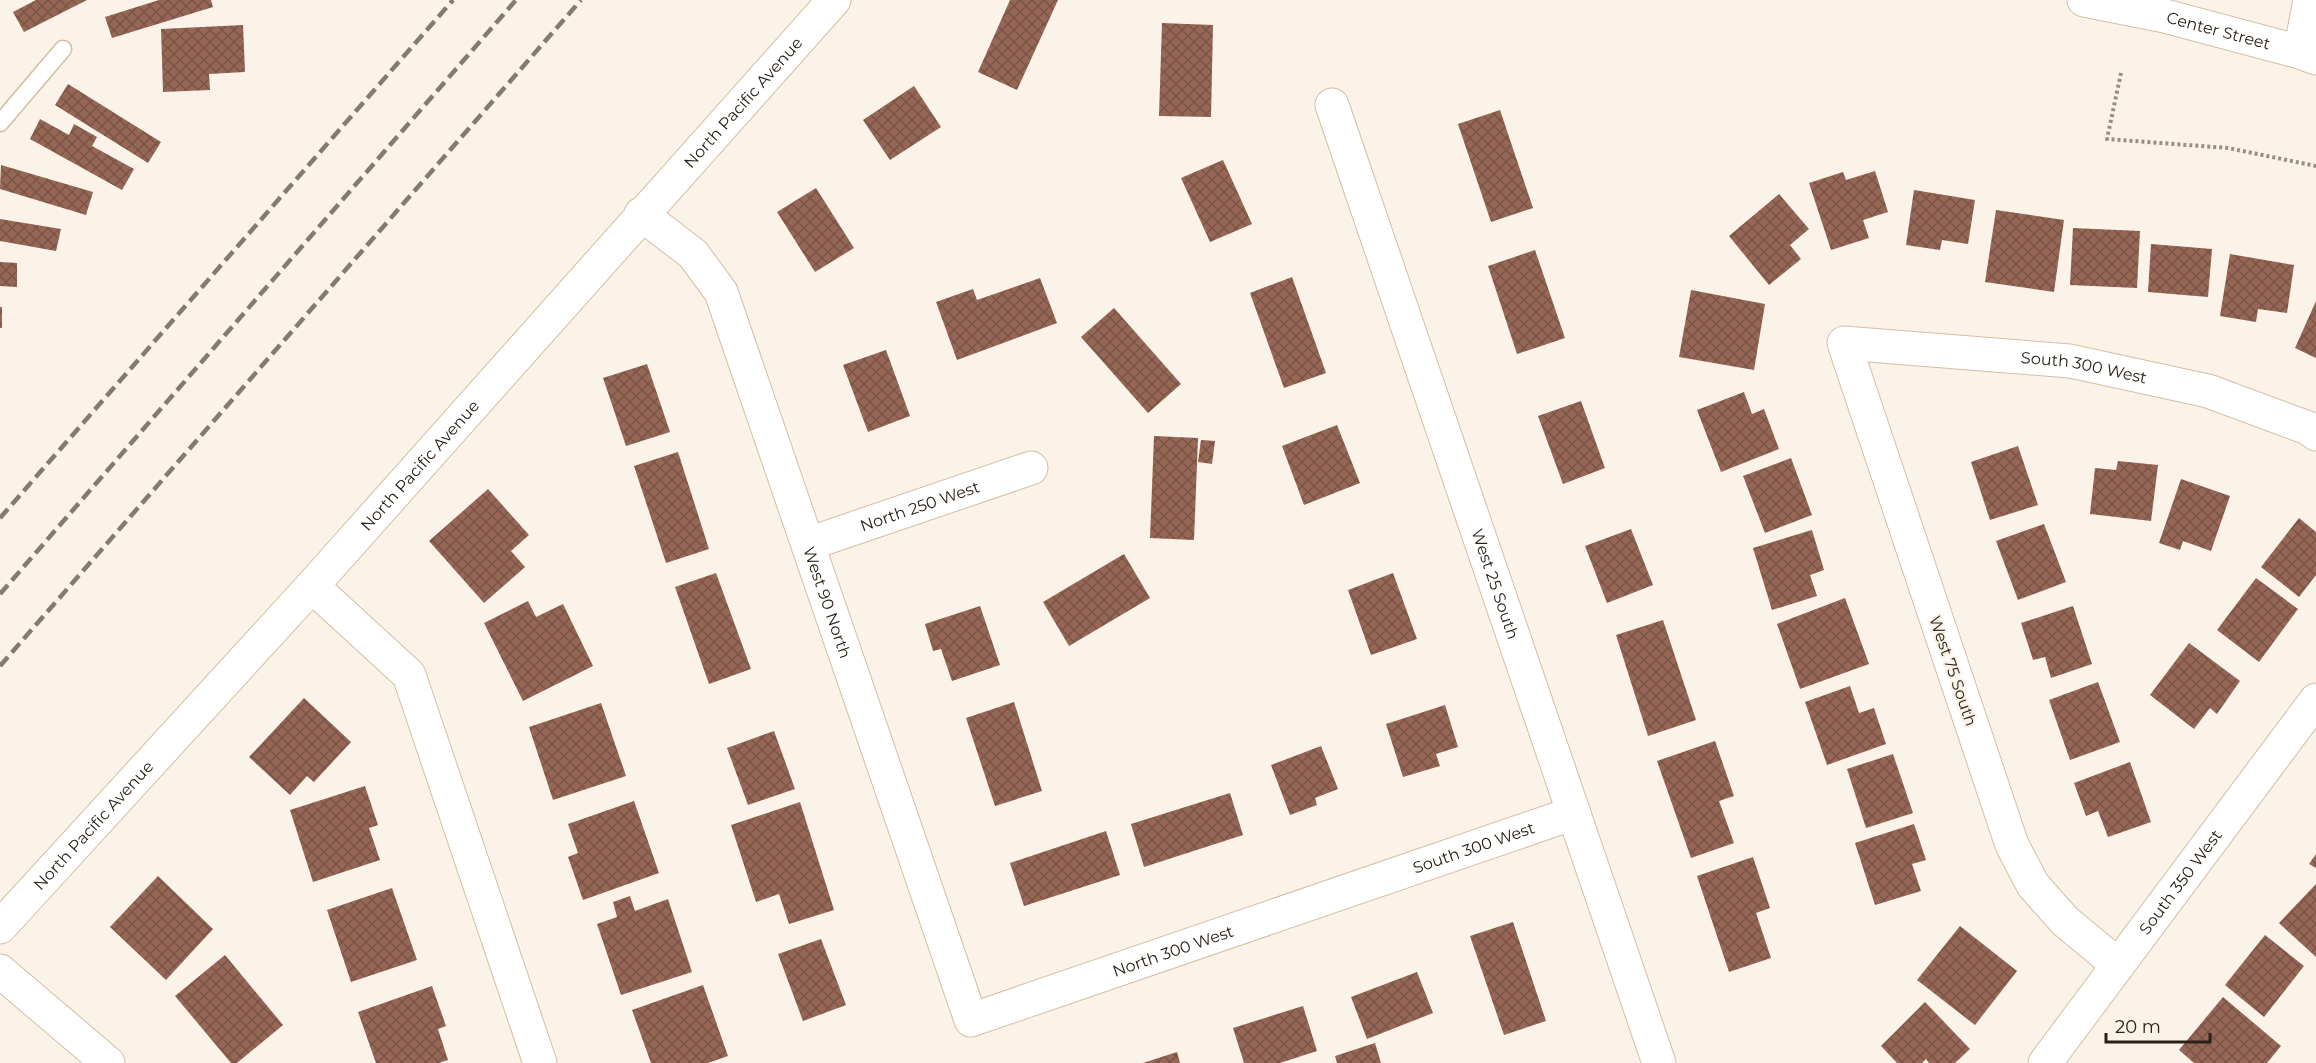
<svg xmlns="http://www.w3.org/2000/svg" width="2316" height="1063" font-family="Montserrat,sans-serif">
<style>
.building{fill:url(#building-cross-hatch)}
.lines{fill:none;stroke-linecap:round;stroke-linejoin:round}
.service-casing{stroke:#d3bea4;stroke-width:19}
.minor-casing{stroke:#d3bea4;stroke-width:35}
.tertiary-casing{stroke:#d3bea4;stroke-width:35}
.path{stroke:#968e83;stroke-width:4;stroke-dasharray:3 3;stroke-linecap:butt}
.service{stroke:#fff;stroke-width:16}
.minor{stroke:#fff;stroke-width:33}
.tertiary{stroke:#fff;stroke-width:33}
.rail{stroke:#837b70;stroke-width:4.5;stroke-dasharray:12 6;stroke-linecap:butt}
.labels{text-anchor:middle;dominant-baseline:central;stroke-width:5;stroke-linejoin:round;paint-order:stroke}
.street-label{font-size:16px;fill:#292117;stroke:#fcf3e8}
</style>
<defs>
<pattern id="building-cross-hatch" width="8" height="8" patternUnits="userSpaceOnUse" patternTransform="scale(1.5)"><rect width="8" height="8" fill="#966656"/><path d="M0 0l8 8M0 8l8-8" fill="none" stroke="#7a5446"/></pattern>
</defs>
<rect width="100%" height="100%" fill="#fcf3e8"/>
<!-- building -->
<g class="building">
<polygon points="36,0 87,0 24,32 13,12"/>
<polygon points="159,0 211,0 213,7 112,38 105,17"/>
<polygon points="1010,0 1058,0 1017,90 978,72"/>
<polygon points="1162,23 1213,25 1211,117 1159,116"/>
<polygon points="243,25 245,72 209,74 210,90 163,92 161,29"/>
<polygon points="68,84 161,142 148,163 55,105"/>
<polygon points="914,86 941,127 890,160 863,120"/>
<polygon points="1500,110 1533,208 1491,222 1458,124"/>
<polygon points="40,119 69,135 74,124 97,137 92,146 134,169 122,190 30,139"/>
<polygon points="1223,160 1252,224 1210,242 1181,178"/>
<polygon points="1,165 93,192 86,215 0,189"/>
<polygon points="1875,171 1888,212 1863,220 1869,238 1831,250 1809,183 1843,172 1846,180"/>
<polygon points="816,188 854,248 815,272 777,212"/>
<polygon points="1914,190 1975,200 1968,244 1942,240 1940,250 1906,245"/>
<polygon points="1779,194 1809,229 1790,245 1801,259 1769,285 1729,236"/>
<polygon points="1996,210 2064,220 2054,292 1985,282"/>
<polygon points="0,219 61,229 56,251 0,241"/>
<polygon points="2073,228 2140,231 2137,288 2070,285"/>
<polygon points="2151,244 2212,249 2208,297 2148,292"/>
<polygon points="1535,250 1565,338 1517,354 1488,266"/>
<polygon points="2230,254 2294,265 2287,313 2258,309 2256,322 2220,316"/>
<polygon points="0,262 17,263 17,287 0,286"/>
<polygon points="1292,277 1326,373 1284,388 1250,293"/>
<polygon points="1040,278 1057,323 957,360 936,302 973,289 977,300"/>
<polygon points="1691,290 1765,304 1754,370 1679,357"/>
<polygon points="2316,301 2316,358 2295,348"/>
<rect x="0" y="307" width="2" height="21"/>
<polygon points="1114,308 1181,384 1148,413 1081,337"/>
<polygon points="886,350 910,416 868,432 843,365"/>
<polygon points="647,364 670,432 626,446 603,378"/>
<polygon points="1744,392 1752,414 1764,409 1779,449 1721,472 1697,410"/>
<polygon points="1581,401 1605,468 1563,484 1538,416"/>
<polygon points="1337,425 1360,483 1304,505 1282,446"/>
<polygon points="1154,436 1198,438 1194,540 1150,538"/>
<polygon points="1201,440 1215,441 1212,464 1198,462"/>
<polygon points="2018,446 2038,505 1990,520 1971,462"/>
<polygon points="678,452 709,549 666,563 634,466"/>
<polygon points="1791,458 1812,515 1765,533 1743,476"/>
<polygon points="2118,461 2158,465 2151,521 2090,514 2095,468 2116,470"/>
<polygon points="2181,479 2230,496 2211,551 2183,541 2180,550 2159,543"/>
<polygon points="488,489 529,535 511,551 525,567 484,603 429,541"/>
<polygon points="2299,518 2316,532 2316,575 2299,597 2261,567"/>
<polygon points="2044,524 2066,582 2018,600 1996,541"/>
<polygon points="1631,529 1653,585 1607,603 1585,546"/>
<polygon points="1812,530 1824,570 1810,575 1817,596 1772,610 1753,548"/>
<polygon points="1124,554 1150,598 1069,646 1043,602"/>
<polygon points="716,573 751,669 709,684 675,587"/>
<polygon points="1393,573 1417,639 1371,655 1348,590"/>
<polygon points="2256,578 2298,609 2259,662 2217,630"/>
<polygon points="1845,598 1869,664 1800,689 1777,624"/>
<polygon points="528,601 536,617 563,604 593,666 523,701 484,623"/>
<polygon points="980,606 1000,665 952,681 941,649 933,651 925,624"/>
<polygon points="2073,606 2092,664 2051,678 2045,657 2033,660 2021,623"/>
<polygon points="1663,620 1696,720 1648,736 1616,635"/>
<polygon points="2189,643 2240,681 2217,714 2210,708 2194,729 2150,695"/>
<polygon points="2098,682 2120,742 2070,760 2049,700"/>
<polygon points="1850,686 1859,713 1874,708 1886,744 1827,765 1805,702"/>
<polygon points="304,698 351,742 314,782 307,776 290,795 249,757"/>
<polygon points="1014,702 1042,791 995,806 966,718"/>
<polygon points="601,703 626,776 553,800 529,727"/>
<polygon points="1445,705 1458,747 1436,754 1440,766 1403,777 1386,724"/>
<polygon points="774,731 795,789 748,805 727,748"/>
<polygon points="1715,741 1734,796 1719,801 1734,843 1691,858 1657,761"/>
<polygon points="1321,746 1338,789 1315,798 1317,805 1290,815 1271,765"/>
<polygon points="1893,754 1913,813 1866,828 1847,769"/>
<polygon points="2130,762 2151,822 2108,837 2098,811 2086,816 2074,783"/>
<polygon points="365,786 378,825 369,828 380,860 313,882 290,810"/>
<polygon points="1230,793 1243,835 1144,867 1131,824"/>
<polygon points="634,801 659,873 583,900 568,857 578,853 568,824"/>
<polygon points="800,802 834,910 789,924 779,894 756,902 731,825"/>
<polygon points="1914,824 1926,860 1912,864 1921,891 1875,905 1855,843"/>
<polygon points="1106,831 1120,875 1024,906 1010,863"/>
<polygon points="2316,854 2316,868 2309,864"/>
<polygon points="1753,857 1770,908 1756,913 1771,958 1729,972 1697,876"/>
<polygon points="158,876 213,929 166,980 110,927"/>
<polygon points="2316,884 2316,957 2279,923"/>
<polygon points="392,888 417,960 351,982 327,910"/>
<polygon points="630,896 635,911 668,899 692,972 621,995 597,924 617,917 613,902"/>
<polygon points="1513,922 1546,1021 1504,1035 1470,936"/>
<polygon points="1960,926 2017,971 1975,1025 1917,980"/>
<polygon points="2265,935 2304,966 2264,1017 2225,985"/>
<polygon points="821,939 846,1005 803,1021 778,954"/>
<polygon points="225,955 283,1025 237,1063 231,1063 175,996"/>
<polygon points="1417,972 1433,1013 1367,1039 1351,997"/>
<polygon points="703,985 728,1056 708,1063 651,1063 632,1010"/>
<polygon points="432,986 446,1026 438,1029 448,1060 439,1063 376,1063 358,1012"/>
<polygon points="2223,997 2281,1046 2267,1063 2194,1063 2179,1050"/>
<polygon points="1925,1002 1970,1049 1955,1063 1929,1063 1926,1059 1922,1063 1897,1063 1881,1046"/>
<polygon points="1303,1006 1317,1051 1280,1063 1244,1063 1233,1028"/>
<polygon points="1375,1043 1381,1063 1337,1063 1335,1056"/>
<polygon points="1177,1052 1180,1063 1143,1063"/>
</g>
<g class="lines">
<!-- service casing -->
<g class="service-casing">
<polyline id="service" points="0,123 63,49"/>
</g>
<!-- minor casing -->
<g class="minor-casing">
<g id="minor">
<polyline points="2300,52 2310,0"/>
<path id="s1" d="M1332,105l327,958"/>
<path id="s2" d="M641,214l52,40 28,38 250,728 603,-207"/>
<path id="s3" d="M808,544l223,-76"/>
<polyline points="312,586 409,675 540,1063"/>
<path id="s4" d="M0,927l312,-341 522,-586"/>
<path id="s5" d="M2118,965l-53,-44 -32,-36 -21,-40 -168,-502 226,18 138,30 100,37 8,6"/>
<polyline points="0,971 108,1063"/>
<path id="s6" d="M2045,1063l271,-363"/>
</g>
</g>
<!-- tertiary casing -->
<g class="tertiary-casing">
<g id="tertiary">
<path id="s7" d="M2084,0l81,16 135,36 16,6"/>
</g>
</g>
<!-- path -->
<polyline class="path" points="2121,73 2107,139 2228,148 2316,166"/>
<!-- service -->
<use href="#service" class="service"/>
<!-- minor -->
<use href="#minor" class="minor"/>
<!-- tertiary -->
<use href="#tertiary" class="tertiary"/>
<!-- rail -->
<g class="rail">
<polyline points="0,518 453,0"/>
<polyline points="0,594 516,0"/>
<polyline points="0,666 581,0"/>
</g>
</g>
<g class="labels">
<!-- street labels -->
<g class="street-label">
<text stroke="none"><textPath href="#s7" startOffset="138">Center Street</textPath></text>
<text stroke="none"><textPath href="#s4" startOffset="1110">North Pacific Avenue</textPath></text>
<text stroke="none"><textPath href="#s5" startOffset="933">South 300 West</textPath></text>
<text stroke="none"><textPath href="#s4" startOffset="624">North Pacific Avenue</textPath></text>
<text stroke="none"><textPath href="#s3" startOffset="118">North 250 West</textPath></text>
<text stroke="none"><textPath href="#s1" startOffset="506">West 25 South</textPath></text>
<text stroke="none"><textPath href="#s2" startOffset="441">West 90 North</textPath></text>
<text transform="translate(1953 671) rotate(71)">West 75 South</text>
<text stroke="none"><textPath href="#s4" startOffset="138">North Pacific Avenue</textPath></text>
<text stroke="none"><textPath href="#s2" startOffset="1414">South 300 West</textPath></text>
<text stroke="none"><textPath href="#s6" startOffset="226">South 350 West</textPath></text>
<text stroke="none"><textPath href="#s2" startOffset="1096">North 300 West</textPath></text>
</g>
</g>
<!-- scale -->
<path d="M2106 1033v9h104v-9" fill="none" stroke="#292117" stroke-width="3"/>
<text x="2115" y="1033" font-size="18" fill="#292117" stroke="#fcf3e8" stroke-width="4.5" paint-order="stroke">20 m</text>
</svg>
